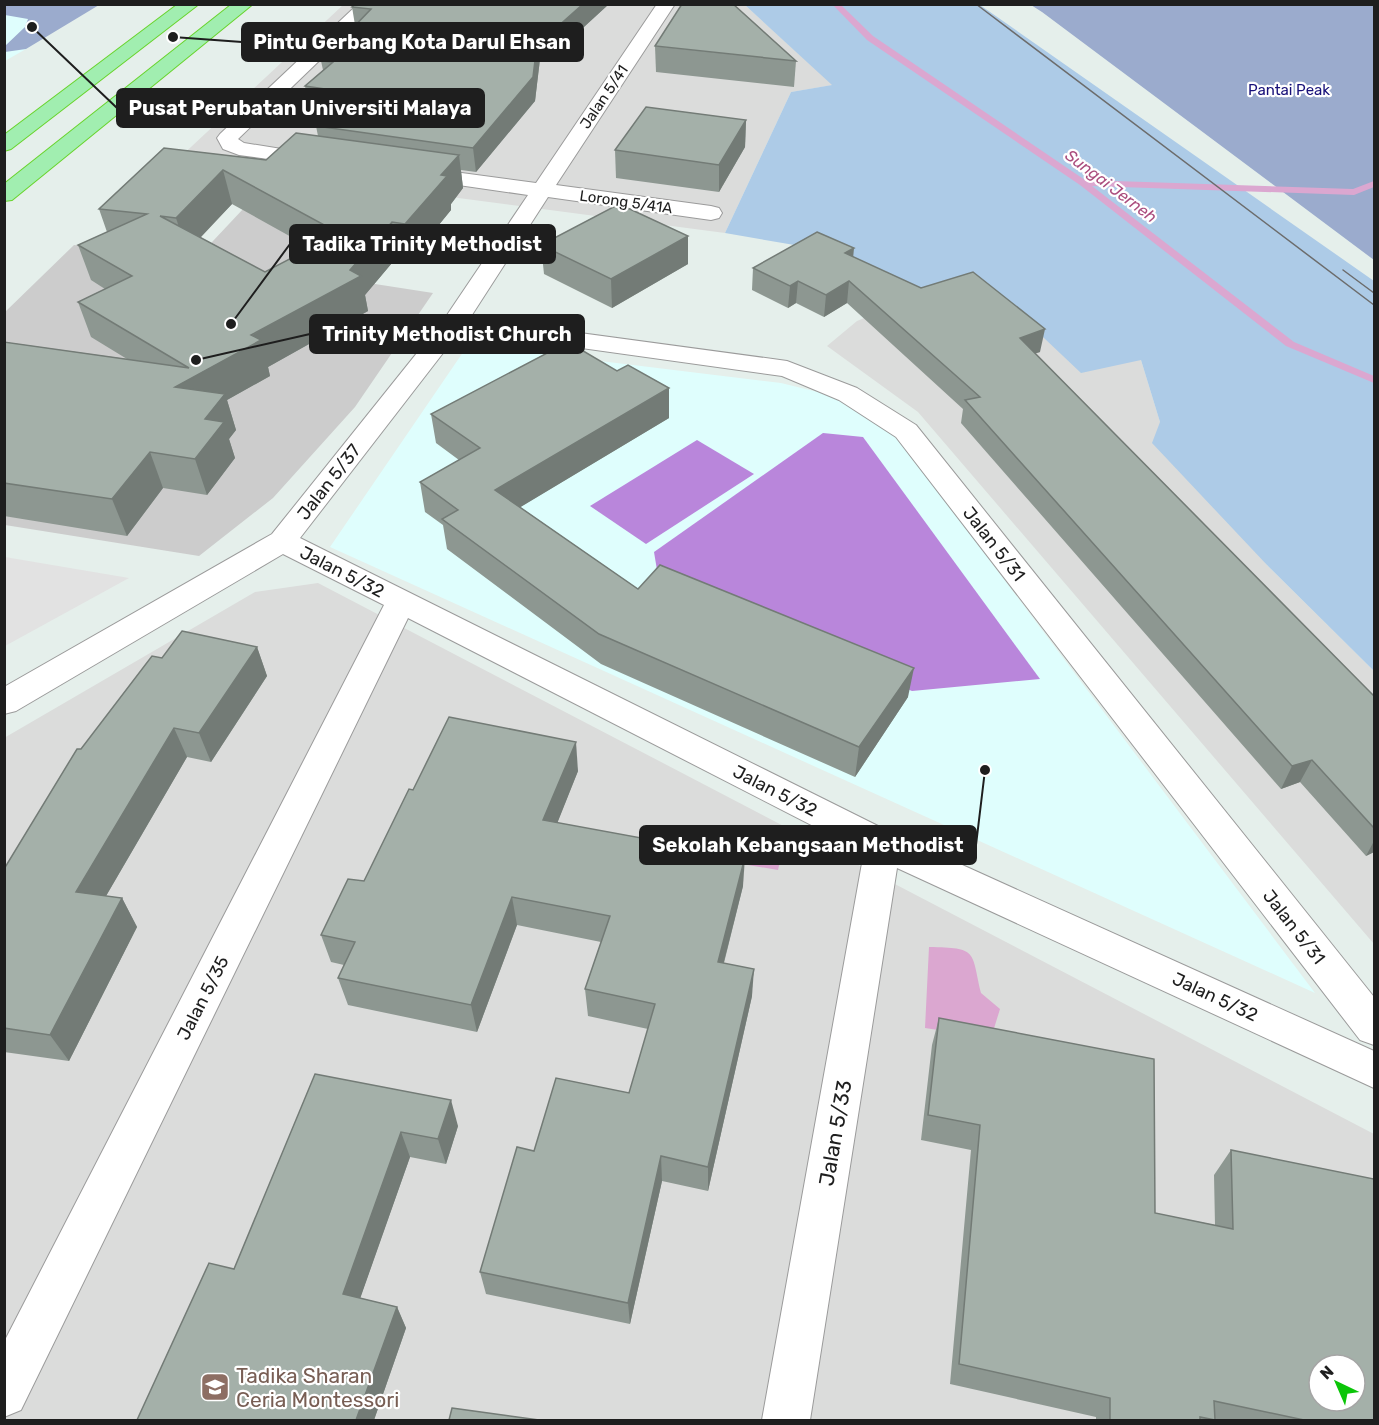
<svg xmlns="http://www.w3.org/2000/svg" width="1379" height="1425" font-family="Rubik,sans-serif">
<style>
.residential{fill:#dbdcdb;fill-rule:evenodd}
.education{fill:#dffefd}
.religious{fill:#ccc}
.grass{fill:#adcbe7}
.forest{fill:#9babcd}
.pitch{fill:#b986db}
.parking{fill:#e2e2e2}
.water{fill:#dba7d0}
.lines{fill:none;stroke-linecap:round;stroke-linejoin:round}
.stream{fill:#dba7d0;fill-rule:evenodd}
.minor-casing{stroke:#9b9b9b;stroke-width:2}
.trunk-casing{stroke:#68d42b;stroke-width:2}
.minor{fill:#fff;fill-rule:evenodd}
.trunk{fill:#a1eeb0;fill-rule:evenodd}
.tram{stroke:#6c6c6c;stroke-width:1.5}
.wall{fill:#8d9791;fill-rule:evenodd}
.shaded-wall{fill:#737b76}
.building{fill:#a4b0a9;stroke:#737b76;stroke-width:1.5;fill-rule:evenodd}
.labels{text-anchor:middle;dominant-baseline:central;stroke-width:4.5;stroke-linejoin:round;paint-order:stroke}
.far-park-label{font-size:15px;fill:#171079;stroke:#fff}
.far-street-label{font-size:15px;fill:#1e1e1e;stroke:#fff}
.far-water-label{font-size:16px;font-style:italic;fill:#ab4e7e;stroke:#fff}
.street-label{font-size:18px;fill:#1e1e1e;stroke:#fff}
.near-street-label{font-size:21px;fill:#1e1e1e;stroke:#fff}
.near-education-label{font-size:21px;fill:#785e54;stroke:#fff;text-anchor:start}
.leader{fill:none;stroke:#1e1e1e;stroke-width:2}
.callout-dot{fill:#1e1e1e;stroke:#fff;stroke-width:2}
.callout{fill:#1e1e1e;stroke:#1e1e1e;stroke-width:2}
.callout-label{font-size:20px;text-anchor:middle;font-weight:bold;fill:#fff}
</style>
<rect width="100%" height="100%" fill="#e5efeb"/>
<!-- residential -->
<g class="residential">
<polygon points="343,5 745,5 833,85 791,92 725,233 176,161"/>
<polygon points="987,284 1141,360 1160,422 1267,565 1374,671 1374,944 918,412 827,346 857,321 891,307"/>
<path d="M318,583l1056,551v286h-1369l-1,-682 251,-146zM1319,1365h36v36h-36z"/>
</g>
<!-- education -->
<g class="education">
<polygon points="5,5 92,5 26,49 5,61"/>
<polygon points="468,345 781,383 834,396 891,429 1315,993 330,547"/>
</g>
<!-- religious -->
<polygon class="religious" points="277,173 382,187 317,275 433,293 355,407 273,498 199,556 5,525 4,313 74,245 197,258"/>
<!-- grass -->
<polygon class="grass" points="745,5 980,5 1374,281 1374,671 1267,565 1152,443 1160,422 1141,360 1081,373 987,284 891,307 812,248 725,233 791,92 832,85"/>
<!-- forest -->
<g class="forest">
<polygon points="5,4 99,4 99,5 26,49 5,52 5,46 25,27 28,19 5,15"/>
<polygon points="1031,5 1374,5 1374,260 1042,12"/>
</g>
<!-- pitch -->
<g class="pitch">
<polygon points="823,433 863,437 1040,679 912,691 660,588 654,552"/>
<polygon points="697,440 754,474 646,544 590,506"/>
</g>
<!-- parking -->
<polygon class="parking" points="5,557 129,578 5,646"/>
<!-- water -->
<g class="water">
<polygon points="715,828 785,840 778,870 707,858"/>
<path d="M929,947c49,1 42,3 52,46l19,16 -9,29 -66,-10z"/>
</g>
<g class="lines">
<!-- stream -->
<polygon class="stream" points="832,4 840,4 873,36 1085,180 1353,189 1374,181 1374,187 1354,195 1092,186 1294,342 1374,376 1374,383 1286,346 1080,185 867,40"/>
<!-- minor casing -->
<g class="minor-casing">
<g id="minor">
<polygon points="358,4 378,4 238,139 244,143 325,156 329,160 325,164 318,166 239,155 223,149 217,138 220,134"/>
<polygon points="657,4 675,4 556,185 711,206 719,208 722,213 719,218 711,220 548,197 470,318 787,361 857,388 916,425 1374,997 1374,1045 1360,1040 896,437 839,400 782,376 460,331 300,538 896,835 1374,1051 1374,1088 897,868 810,1420 762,1420 864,852 408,618 21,1410 4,1417 4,1342 384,605 283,554 16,711 4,714 4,687 272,534 445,318 528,195 417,179 409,178 406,173 409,168 417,167 536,183"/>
</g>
</g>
<!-- trunk casing -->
<g class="trunk-casing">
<g id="trunk">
<polygon points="178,4 199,4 11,149 4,151 4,135"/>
<polygon points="232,4 253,4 12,200 4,201 4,184"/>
</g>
</g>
<!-- minor -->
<use href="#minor" class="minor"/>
<!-- trunk -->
<use href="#trunk" class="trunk"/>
<!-- tram -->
<g class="tram">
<polyline points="976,4 1374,305"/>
<polyline points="1343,270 1374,293"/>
</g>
</g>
<!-- wall -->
<g class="wall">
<path d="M609,4l-60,55h-9l-5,42 -59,71 -15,-2 2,18 -12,16v6l-40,49 -14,-2 -32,38 3,16 -100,56 2,9 -43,24 9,30 -7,9 6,19 -28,37 -44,-7 -36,48 -123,-20v-174l123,17 -36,-22 -13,-35 27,-13 -14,-9 -13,-35 29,-13 -8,-23 65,-61 102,12 52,-24 -2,-10 14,-13 -21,-3 -4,-24 18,-16 -2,-9 34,-36 -3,-18zM232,204l79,44 -46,24 -65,-35z"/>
<polygon points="655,46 796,61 794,87 656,72"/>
<polygon points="746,120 745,147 719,192 616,178 615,150"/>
<polygon points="541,245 688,264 612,308 544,274"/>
<polygon points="853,257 1040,352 1035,353 1374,696 1374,852 1366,856 1300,782 1281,789 961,423 963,409 847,303 824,317 796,303 788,308 752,290 753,268"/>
<polygon points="431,414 669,418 520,507 638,589 908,697 855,777 601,664 447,549 443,525 425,512 420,482 459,460 436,443"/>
<polygon points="257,647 267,676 211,762 187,757 106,896 122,898 137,927 69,1061 4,1052 4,869 81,749 162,658"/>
<polygon points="578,771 557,823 743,886 724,963 752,996 708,1191 662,1181 630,1324 486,1294 480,1272 534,1151 629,1093 648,1029 588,1016 585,989 601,942 517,925 477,1032 348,1005 338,978 344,965 331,962 321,935 364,881 413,790"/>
<polygon points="939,1018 1155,1213 1215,1225 1214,1175 1231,1150 1374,1420 1096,1420 1096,1417 950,1384 971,1150 921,1140 932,1045"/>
<polygon points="315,1074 458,1126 446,1164 410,1157 360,1298 397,1307 406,1328 374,1420 137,1420 234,1269"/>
</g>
<!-- shaded-wall -->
<g class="shaded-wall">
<polygon points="583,4 609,4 549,59 547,36"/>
<polygon points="538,36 540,59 535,101 476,172 473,148"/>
<polygon points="746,120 745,147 719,192 719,165"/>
<polygon points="459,155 463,188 451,204 451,210 411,259 405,224 441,175"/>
<polygon points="223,170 232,204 187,252 176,218"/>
<polygon points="392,222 397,257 365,295 368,311 268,367 270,376 227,400 236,430 229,439 235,458 207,495 195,459 175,387 350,270"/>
<polygon points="688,236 688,264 612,308 611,279"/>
<polygon points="854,248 852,270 845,253"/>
<polygon points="798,281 796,303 788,308 790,286"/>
<polygon points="849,281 847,303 824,317 826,295"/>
<polygon points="1045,329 1040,352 1015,360 1020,338"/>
<polygon points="669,388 669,418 499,520 495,490"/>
<polygon points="150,452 163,488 127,536 112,499"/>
<polygon points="257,647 267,676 211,762 199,733"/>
<polygon points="914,668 908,697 855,777 859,747"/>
<polygon points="174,728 187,757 92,920 76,892"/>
<polygon points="576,742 578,771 547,849 543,820"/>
<polygon points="1312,760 1300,782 1281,789 1292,766"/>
<polygon points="1374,841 1374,852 1366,856"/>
<polygon points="745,857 743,886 717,989 718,962"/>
<polygon points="512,897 517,925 477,1032 471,1005"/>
<polygon points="122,898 137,927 69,1061 50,1035"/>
<polygon points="754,969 752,996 708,1191 708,1167"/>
<polygon points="451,1100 458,1126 446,1164 438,1139"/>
<polygon points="401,1132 410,1157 354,1316 343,1294"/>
<polygon points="661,1156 662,1181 630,1324 628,1303"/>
<polygon points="397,1307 406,1328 374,1420 356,1420"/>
</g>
<!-- building -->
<g class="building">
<polygon points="355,4 583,4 547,36 538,36 533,77 473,148 316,126 352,93 305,86 333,62 321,61 371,9 352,7"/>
<polygon points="682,4 733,4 796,61 655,46"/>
<polygon points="646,107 746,120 719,165 615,150"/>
<path d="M296,133l163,22 -18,20 6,1 -42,48 -13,-2 -42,48 11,6 -110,59 10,5 -86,47 50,7 -20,25 19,3 -29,37 -45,-7 -38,47 -108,-16v-141l185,26 -111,-66 54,-26 -54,-31 69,-31 -48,-5 65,-61 102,12zM223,170l116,63 -74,39 -105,-56 16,2z"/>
<polygon points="619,204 688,236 611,279 541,245"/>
<polygon points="817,232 854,248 845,253 921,288 973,272 1045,329 1020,338 1374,696 1374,828 1312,760 1292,766 965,400 980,397 849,281 826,295 798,281 790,286 753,268"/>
<polygon points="568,342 617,371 628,365 669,388 495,490 638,589 660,565 914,668 859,747 599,634 442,519 458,510 420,482 480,448 431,414"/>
<polygon points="182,631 257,647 199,733 174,728 76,892 122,898 50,1035 4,1028 4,869 77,749 81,749 152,656 162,658"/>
<polygon points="449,717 576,742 543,820 745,857 718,962 754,969 708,1167 661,1156 628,1303 480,1272 517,1147 534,1151 556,1078 629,1093 655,1004 585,989 610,916 512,897 471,1005 338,978 355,942 321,935 348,879 364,881 409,789 413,790"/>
<path d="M939,1018l215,41 1,154 78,16 -2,-79 143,29v241h-70l-90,-19 1,19 -15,-3v3h-90v-22l-151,-34 21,-239 -52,-10zM1319,1365h36v36h-36z"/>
<polygon points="315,1074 451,1100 438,1139 401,1132 343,1294 397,1307 356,1420 137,1420 209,1263 234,1269"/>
<polygon points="452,1408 539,1420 449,1420"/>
</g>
<!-- icons -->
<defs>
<g id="school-square" transform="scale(1.5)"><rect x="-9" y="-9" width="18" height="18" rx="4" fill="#8d6e63" stroke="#fff"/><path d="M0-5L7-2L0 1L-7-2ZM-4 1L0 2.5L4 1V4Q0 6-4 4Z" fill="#fff"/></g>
</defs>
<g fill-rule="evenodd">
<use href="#school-square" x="215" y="1387"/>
</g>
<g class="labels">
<!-- far-park labels -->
<g class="far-park-label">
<text x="1289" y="90">Pantai Peak</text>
</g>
<!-- far-street labels -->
<g class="far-street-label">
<text transform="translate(604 97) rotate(-56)">Jalan 5/41</text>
<text transform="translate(626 202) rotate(8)">Lorong 5/41A</text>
</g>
<!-- far-water labels -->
<g class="far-water-label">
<text transform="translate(1111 186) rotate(37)">Sungai Jerneh</text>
</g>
<!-- street labels -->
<g class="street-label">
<text transform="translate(329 482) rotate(-52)">Jalan 5/37</text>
<text transform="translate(994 544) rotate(52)">Jalan 5/31</text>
<text transform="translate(342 572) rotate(27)">Jalan 5/32</text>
<text transform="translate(775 791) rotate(27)">Jalan 5/32</text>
<text transform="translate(1294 927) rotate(52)">Jalan 5/31</text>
<text transform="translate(1215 997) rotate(25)">Jalan 5/32</text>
<text transform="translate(203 998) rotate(-63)">Jalan 5/35</text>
</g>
<!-- near-street labels -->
<g class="near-street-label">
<text transform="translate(835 1133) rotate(-80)">Jalan 5/33</text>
</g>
<!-- near-education labels -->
<g class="near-education-label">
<text x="236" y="1375">Tadika Sharan<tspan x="236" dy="24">Ceria Montessori</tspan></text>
</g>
</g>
<!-- callouts -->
<path class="leader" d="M173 37L242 42M32 27L117 108M231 324L290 244M196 360L310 334M985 770L976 845"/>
<g class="callout-dot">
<circle cx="173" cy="37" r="6"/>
<circle cx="32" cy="27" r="6"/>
<circle cx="231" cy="324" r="6"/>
<circle cx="196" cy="360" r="6"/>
<circle cx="985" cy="770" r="6"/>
</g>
<g class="callout">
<rect x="242" y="23" width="341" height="38" rx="6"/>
<rect x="117" y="89" width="367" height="38" rx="6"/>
<rect x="290" y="225" width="265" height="38" rx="6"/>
<rect x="310" y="315" width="274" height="38" rx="6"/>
<rect x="640" y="826" width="336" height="38" rx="6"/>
</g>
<g class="callout-label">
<text x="412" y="49">Pintu Gerbang Kota Darul Ehsan</text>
<text x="300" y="115">Pusat Perubatan Universiti Malaya</text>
<text x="422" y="251">Tadika Trinity Methodist</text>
<text x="447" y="341">Trinity Methodist Church</text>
<text x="808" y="852">Sekolah Kebangsaan Methodist</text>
</g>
<!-- border -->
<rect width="1379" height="1425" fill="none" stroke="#1e1e1e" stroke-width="12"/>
<!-- north arrow -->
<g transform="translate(1337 1383) rotate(316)"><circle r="28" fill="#ffffff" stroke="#a5a5a5" stroke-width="1.5"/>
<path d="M0-4.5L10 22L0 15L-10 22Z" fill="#0bc508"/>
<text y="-9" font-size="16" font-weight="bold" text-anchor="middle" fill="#1e1e1e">N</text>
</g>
</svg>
